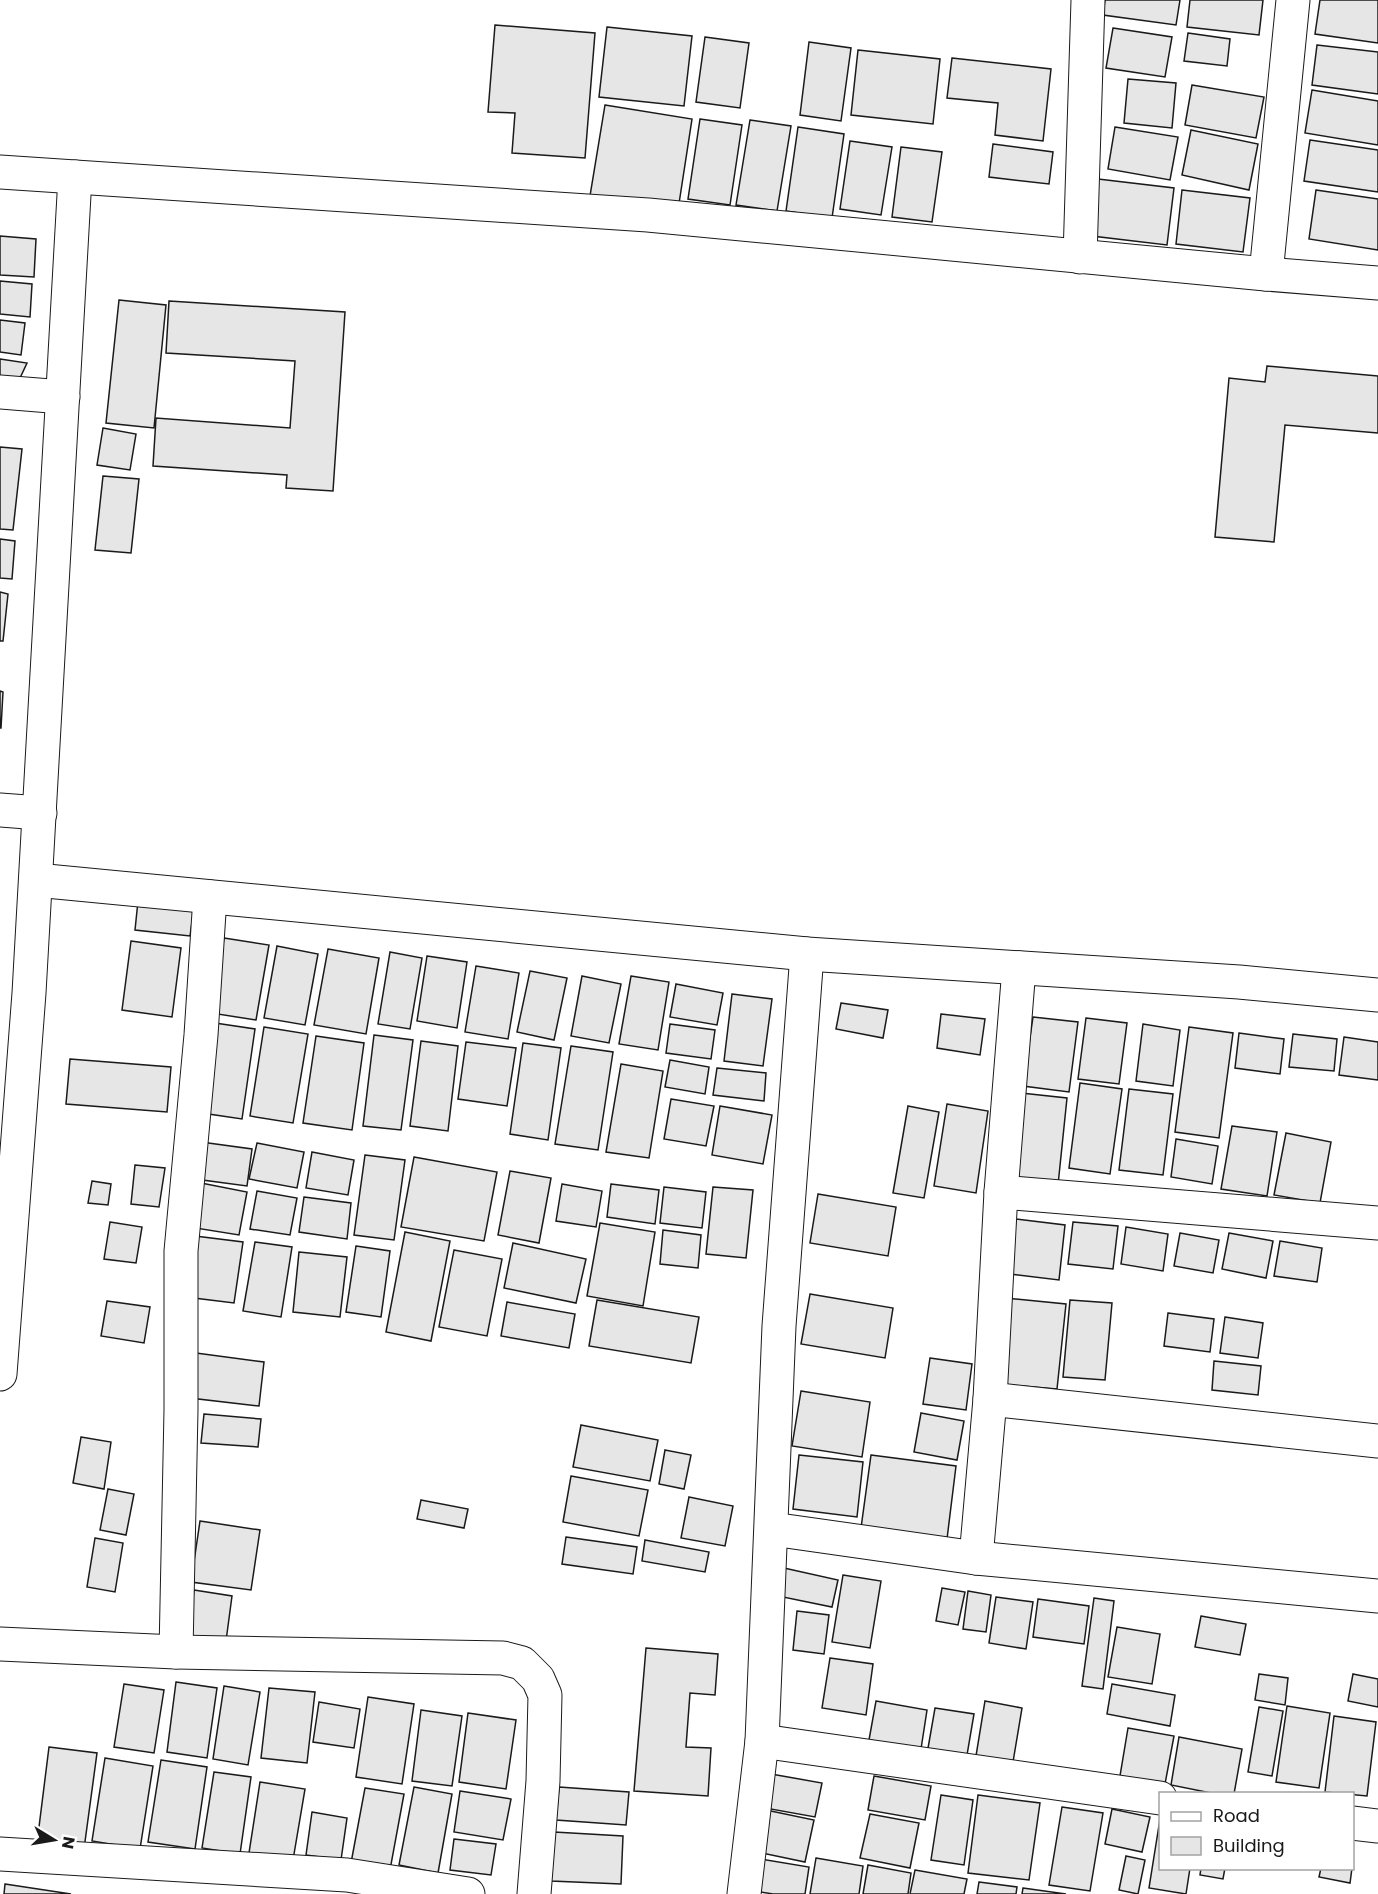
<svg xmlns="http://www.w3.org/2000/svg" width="1378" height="1894" font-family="Poppins,sans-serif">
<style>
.building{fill:#e6e6e6;stroke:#1a1a1a;stroke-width:1.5}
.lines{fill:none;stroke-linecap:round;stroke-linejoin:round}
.minor-casing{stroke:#1a1a1a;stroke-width:35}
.minor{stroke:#fff;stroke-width:33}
</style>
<rect width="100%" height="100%" fill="#fff"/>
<!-- building -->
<g class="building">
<polygon points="1105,0 1180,0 1176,25 1103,15"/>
<polygon points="1190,0 1263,0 1259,35 1187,27"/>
<polygon points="1320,0 1378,0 1378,43 1315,34"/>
<polygon points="495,25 595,33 585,158 512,153 515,113 488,112"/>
<polygon points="607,27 692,36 684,106 599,97"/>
<polygon points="1113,28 1172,37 1165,77 1106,68"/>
<polygon points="1188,33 1230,39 1227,66 1184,61"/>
<polygon points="705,37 749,43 740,108 696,102"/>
<polygon points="809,42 851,48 841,121 800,115"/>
<polygon points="1317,45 1378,52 1378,94 1312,85"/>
<polygon points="858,50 940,59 933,124 851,115"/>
<polygon points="952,58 1051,69 1043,141 995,135 998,103 947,98"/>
<polygon points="1128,79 1176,83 1172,128 1124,123"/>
<polygon points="1192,85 1264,97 1256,138 1185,125"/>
<polygon points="1312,90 1378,101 1378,145 1305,133"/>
<polygon points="605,105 692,119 678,210 590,196"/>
<polygon points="700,119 742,125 730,205 688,199"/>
<polygon points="750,120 791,126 777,211 736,205"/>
<polygon points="798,127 844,134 832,218 786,211"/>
<polygon points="1115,127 1178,137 1170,180 1108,169"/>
<polygon points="1191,130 1258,144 1249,190 1182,175"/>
<polygon points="1310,140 1378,150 1378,192 1304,181"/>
<polygon points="850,141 892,147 881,215 840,209"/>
<polygon points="993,144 1053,152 1049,184 989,177"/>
<polygon points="901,147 942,152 932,222 892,217"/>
<polygon points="1098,179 1174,188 1167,245 1092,236"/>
<polygon points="1182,190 1250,198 1243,252 1176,244"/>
<polygon points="1316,190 1378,199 1378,250 1309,239"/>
<polygon points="0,236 36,239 34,277 0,275"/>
<polygon points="0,281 32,284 30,317 0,314"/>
<polygon points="119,300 166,305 154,428 106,423"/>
<polygon points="169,301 345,312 333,491 286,488 287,475 153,466 156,418 290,428 295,361 166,353"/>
<polygon points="0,320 25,323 21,355 0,352"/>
<polygon points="0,359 27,363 20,378 0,378"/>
<polygon points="1267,366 1378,376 1378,433 1285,425 1274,542 1215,537 1229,378 1265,382"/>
<polygon points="103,428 136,434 130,470 97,465"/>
<polygon points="0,447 22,449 13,530 0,529"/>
<polygon points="103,476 139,479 131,553 95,550"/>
<polygon points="0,539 15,541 12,579 0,578"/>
<polygon points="0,592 8,594 3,641 0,641"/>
<polygon points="0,691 3,692 1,728 0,728"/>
<polygon points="138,901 194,908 190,936 135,930"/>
<polygon points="224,938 269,945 256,1020 211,1013"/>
<polygon points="131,941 181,948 172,1017 122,1010"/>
<polygon points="277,946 318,954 305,1025 264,1018"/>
<polygon points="328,949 379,958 366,1034 314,1025"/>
<polygon points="390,952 422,958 410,1029 378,1024"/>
<polygon points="427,956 467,962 457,1028 417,1021"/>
<polygon points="476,966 519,973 508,1039 465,1032"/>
<polygon points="530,971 567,978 554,1040 517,1032"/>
<polygon points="582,976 621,984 609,1043 571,1036"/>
<polygon points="631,976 669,982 658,1050 619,1044"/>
<polygon points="676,984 723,993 717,1025 670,1017"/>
<polygon points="732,994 772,999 763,1066 724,1061"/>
<polygon points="841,1003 888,1010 883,1038 836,1029"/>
<polygon points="941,1014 985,1019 980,1055 937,1048"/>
<polygon points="1033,1017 1078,1022 1069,1092 1023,1086"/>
<polygon points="1086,1018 1127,1023 1119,1084 1078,1079"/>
<polygon points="215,1023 255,1029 242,1119 202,1113"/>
<polygon points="670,1024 715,1030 711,1059 666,1053"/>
<polygon points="1143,1024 1180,1030 1173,1086 1136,1081"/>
<polygon points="264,1027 308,1034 293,1123 250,1116"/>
<polygon points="1189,1027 1233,1033 1219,1138 1175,1132"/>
<polygon points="1239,1033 1284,1039 1280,1074 1235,1068"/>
<polygon points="1293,1034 1337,1039 1334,1071 1289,1067"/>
<polygon points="374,1035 413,1040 401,1130 363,1126"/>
<polygon points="316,1036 364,1043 352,1130 303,1123"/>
<polygon points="1344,1037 1378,1042 1378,1080 1339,1075"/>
<polygon points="421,1041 458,1046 448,1131 410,1126"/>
<polygon points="466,1042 516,1048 507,1106 458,1099"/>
<polygon points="523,1043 561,1048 548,1140 510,1134"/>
<polygon points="571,1046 613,1052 598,1150 555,1144"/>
<polygon points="70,1059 171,1067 167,1112 66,1104"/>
<polygon points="670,1060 709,1067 705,1094 665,1087"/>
<polygon points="621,1064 663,1071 649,1158 606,1152"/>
<polygon points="717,1068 766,1073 764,1101 713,1095"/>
<polygon points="1080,1083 1122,1089 1110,1174 1069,1168"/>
<polygon points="1129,1089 1173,1094 1163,1175 1119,1170"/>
<polygon points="1021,1093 1067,1098 1058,1185 1012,1181"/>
<polygon points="671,1099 714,1106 706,1146 664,1139"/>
<polygon points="947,1104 988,1111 976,1193 934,1186"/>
<polygon points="720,1106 772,1115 763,1164 712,1155"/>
<polygon points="908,1106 939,1112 924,1198 893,1193"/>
<polygon points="1232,1126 1277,1132 1267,1196 1221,1189"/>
<polygon points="1286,1133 1331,1142 1320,1203 1274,1195"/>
<polygon points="1176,1139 1218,1146 1212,1184 1171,1177"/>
<polygon points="201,1142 252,1149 247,1186 195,1179"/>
<polygon points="257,1143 304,1152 297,1188 249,1179"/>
<polygon points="312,1152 354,1160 348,1195 306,1188"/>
<polygon points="365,1155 405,1160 394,1240 354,1235"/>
<polygon points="414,1157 497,1172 484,1241 401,1227"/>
<polygon points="135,1165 165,1168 159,1207 131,1204"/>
<polygon points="510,1171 551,1178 539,1243 498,1235"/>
<polygon points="92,1181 111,1184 108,1205 88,1203"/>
<polygon points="196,1182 247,1192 239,1235 189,1227"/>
<polygon points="562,1184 602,1191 596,1227 556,1221"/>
<polygon points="611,1184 659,1190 655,1224 607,1217"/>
<polygon points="664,1187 706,1192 702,1228 660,1223"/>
<polygon points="713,1187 753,1190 746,1258 706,1254"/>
<polygon points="257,1191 297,1198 290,1235 250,1229"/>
<polygon points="818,1194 896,1207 888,1256 810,1243"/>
<polygon points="304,1197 351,1203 347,1239 299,1232"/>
<polygon points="1016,1219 1065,1225 1059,1280 1010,1274"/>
<polygon points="110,1222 142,1227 136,1263 104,1259"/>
<polygon points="1073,1222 1118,1226 1113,1269 1068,1264"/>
<polygon points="600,1223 655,1232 643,1306 587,1296"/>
<polygon points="1126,1227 1168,1234 1163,1271 1121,1264"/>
<polygon points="663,1230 701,1235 698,1268 660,1264"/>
<polygon points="405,1232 450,1241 431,1341 386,1332"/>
<polygon points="1180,1233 1219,1240 1213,1273 1174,1266"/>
<polygon points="1229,1233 1273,1241 1266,1278 1222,1269"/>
<polygon points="195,1236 243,1242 234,1303 186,1297"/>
<polygon points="1280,1241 1322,1248 1317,1282 1274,1276"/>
<polygon points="255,1242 292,1247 281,1317 243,1311"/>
<polygon points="513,1243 586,1259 576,1303 504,1288"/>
<polygon points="356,1246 390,1251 381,1317 346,1312"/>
<polygon points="454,1250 502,1259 487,1336 439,1327"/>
<polygon points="299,1252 347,1257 340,1317 293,1312"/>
<polygon points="810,1294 893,1308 885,1358 801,1344"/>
<polygon points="1005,1298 1066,1304 1057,1389 997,1384"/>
<polygon points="597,1300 699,1317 691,1363 589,1346"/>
<polygon points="1070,1300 1112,1303 1105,1380 1063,1377"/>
<polygon points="107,1301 150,1307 144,1343 101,1336"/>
<polygon points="507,1302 575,1314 569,1348 501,1336"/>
<polygon points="1168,1313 1214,1319 1210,1352 1164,1346"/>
<polygon points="1225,1317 1263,1323 1258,1358 1220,1353"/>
<polygon points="196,1353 264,1362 259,1406 190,1398"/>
<polygon points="930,1358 972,1364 966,1410 923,1404"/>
<polygon points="1214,1361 1261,1366 1258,1395 1212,1390"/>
<polygon points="801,1391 870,1402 862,1457 792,1446"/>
<polygon points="921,1413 964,1421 957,1460 914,1452"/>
<polygon points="204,1414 261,1419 258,1447 201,1443"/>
<polygon points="581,1425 658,1440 650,1481 573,1467"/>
<polygon points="81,1437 111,1442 104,1489 73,1483"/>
<polygon points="665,1450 691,1455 684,1489 659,1484"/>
<polygon points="799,1455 863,1462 857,1517 793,1509"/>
<polygon points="871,1455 956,1466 947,1539 861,1528"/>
<polygon points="571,1476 648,1490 639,1536 563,1522"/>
<polygon points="108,1489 134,1494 126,1535 100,1530"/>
<polygon points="689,1497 733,1506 725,1546 681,1538"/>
<polygon points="421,1500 468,1509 464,1528 417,1519"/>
<polygon points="200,1521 260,1530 251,1590 191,1582"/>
<polygon points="566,1537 637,1547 633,1574 562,1564"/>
<polygon points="95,1538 123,1543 115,1592 87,1587"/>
<polygon points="645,1540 709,1552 705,1572 642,1561"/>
<polygon points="784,1568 838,1580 832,1607 778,1596"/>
<polygon points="843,1575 881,1581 870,1648 832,1642"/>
<polygon points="942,1588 965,1592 958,1625 936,1621"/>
<polygon points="194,1590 232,1596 226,1641 187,1636"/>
<polygon points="968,1591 991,1595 986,1632 963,1629"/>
<polygon points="996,1597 1033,1602 1026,1649 989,1643"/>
<polygon points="1094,1598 1114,1601 1103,1689 1082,1686"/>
<polygon points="1038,1599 1089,1606 1084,1644 1033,1637"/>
<polygon points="797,1611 829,1615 824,1654 793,1650"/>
<polygon points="1201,1616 1246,1624 1240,1655 1195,1647"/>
<polygon points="1117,1627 1160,1634 1152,1684 1108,1677"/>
<polygon points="646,1648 718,1654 715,1695 690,1693 686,1747 711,1748 708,1796 634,1791"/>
<polygon points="830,1658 873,1664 866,1715 822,1708"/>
<polygon points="1259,1674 1288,1678 1285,1705 1255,1700"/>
<polygon points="1353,1674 1378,1679 1378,1707 1348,1701"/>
<polygon points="176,1682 217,1688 207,1758 167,1752"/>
<polygon points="124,1684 164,1690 154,1753 114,1747"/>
<polygon points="1112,1684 1175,1695 1170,1726 1107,1714"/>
<polygon points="224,1686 260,1692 248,1765 213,1759"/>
<polygon points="269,1688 315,1692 307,1763 261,1758"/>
<polygon points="368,1697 414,1704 402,1784 356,1777"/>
<polygon points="876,1701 927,1710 921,1749 869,1740"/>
<polygon points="985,1701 1022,1708 1013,1762 976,1756"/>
<polygon points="319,1702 360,1709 354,1748 313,1742"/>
<polygon points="1287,1706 1330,1713 1319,1788 1276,1782"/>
<polygon points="1259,1707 1283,1711 1272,1776 1248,1772"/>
<polygon points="935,1708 974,1714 966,1761 927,1754"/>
<polygon points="421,1710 462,1716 452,1786 412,1781"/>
<polygon points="468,1713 516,1720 506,1789 459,1782"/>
<polygon points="1334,1716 1376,1722 1367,1796 1325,1792"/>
<polygon points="1128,1728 1174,1736 1165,1784 1120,1776"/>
<polygon points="1179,1737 1242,1749 1234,1794 1216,1794 1171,1785"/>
<polygon points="49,1747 97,1753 84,1849 37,1843"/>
<polygon points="105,1758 153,1766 140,1849 92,1841"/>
<polygon points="161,1760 207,1767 195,1849 148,1842"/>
<polygon points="214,1772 251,1777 240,1854 202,1848"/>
<polygon points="771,1774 822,1783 815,1817 765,1808"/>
<polygon points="874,1776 931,1786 925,1820 868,1810"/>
<polygon points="260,1782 305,1789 293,1860 249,1853"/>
<polygon points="414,1787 452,1794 438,1873 399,1865"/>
<polygon points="559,1787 629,1792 626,1825 556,1820"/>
<polygon points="365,1788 404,1794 390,1870 351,1863"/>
<polygon points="460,1791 511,1799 503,1840 454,1832"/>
<polygon points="941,1795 973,1800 964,1865 931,1860"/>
<polygon points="978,1795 1040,1803 1029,1880 968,1873"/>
<polygon points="1062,1807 1103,1813 1090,1891 1049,1885"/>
<polygon points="1112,1809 1150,1817 1142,1852 1105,1844"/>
<polygon points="766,1810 814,1820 805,1862 757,1852"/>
<polygon points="312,1812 347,1818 341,1860 306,1855"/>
<polygon points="870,1814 919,1823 910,1868 860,1858"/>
<polygon points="1160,1819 1160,1868 1190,1868 1186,1894 1149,1888"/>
<polygon points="554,1832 623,1836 621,1884 551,1881"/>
<polygon points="454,1839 496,1844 491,1875 450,1870"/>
<polygon points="1126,1856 1145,1860 1138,1894 1119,1890"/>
<polygon points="816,1858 863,1866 859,1894 810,1894"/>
<polygon points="760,1859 809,1867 805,1894 773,1894 755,1891"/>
<polygon points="868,1865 911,1873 908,1894 863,1894"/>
<polygon points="1201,1868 1225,1868 1223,1879 1200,1875"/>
<polygon points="1321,1868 1352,1868 1350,1883 1319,1877"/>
<polygon points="915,1870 967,1879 964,1894 910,1894"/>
<polygon points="979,1882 1017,1887 1016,1894 977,1894"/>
<polygon points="5,1884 71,1894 4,1894"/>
<polygon points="1023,1888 1066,1894 1022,1894"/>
</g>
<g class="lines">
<!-- minor casing -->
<g class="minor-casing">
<g id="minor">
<polyline points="0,172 648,215 1266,274 1378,283"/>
<polyline points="1080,257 1088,0"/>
<polyline points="1266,274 1293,0"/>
<polyline points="0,392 63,397"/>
<polyline points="0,810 40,813"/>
<polyline points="36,880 807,954 1239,982 1378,995"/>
<polyline points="1001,1192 1378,1223"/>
<polyline points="0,1374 29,993 75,177"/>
<polyline points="990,1399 1378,1441"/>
<polyline points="772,1529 976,1558 1378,1596"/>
<polyline points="976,1558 990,1399 1001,1192 1019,968"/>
<polyline points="0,1644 176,1652 181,1410 181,1251 201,1035 210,897"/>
<polyline points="176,1652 503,1658 522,1663 538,1679 545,1695 543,1781 534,1894"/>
<polyline points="762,1741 1160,1798"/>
<polyline points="1352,1823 1378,1826"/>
<polyline points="0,1854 347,1875 468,1894"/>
<polyline points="744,1894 762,1741 779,1326 807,954"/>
</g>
</g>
<!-- minor -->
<use href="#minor" class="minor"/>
</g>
<!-- legend -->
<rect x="1159" y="1792" width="195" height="78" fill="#ffffff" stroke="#a3a3a3" stroke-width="1.5"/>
<rect x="1171" y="1812" width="30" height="9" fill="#ffffff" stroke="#a3a3a3" stroke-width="1.5"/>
<text x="1213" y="1822" font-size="18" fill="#1a1a1a">Road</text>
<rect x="1171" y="1837" width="30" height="18" fill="#e6e6e6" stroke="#a3a3a3" stroke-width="1.5"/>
<text x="1213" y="1852" font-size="18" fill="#1a1a1a">Building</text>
<!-- north arrow -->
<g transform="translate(54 1840) rotate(101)" stroke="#ffffff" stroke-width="4.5" paint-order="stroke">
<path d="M0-4.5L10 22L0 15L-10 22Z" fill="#1a1a1a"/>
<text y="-9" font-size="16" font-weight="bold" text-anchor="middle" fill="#1a1a1a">N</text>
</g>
</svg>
